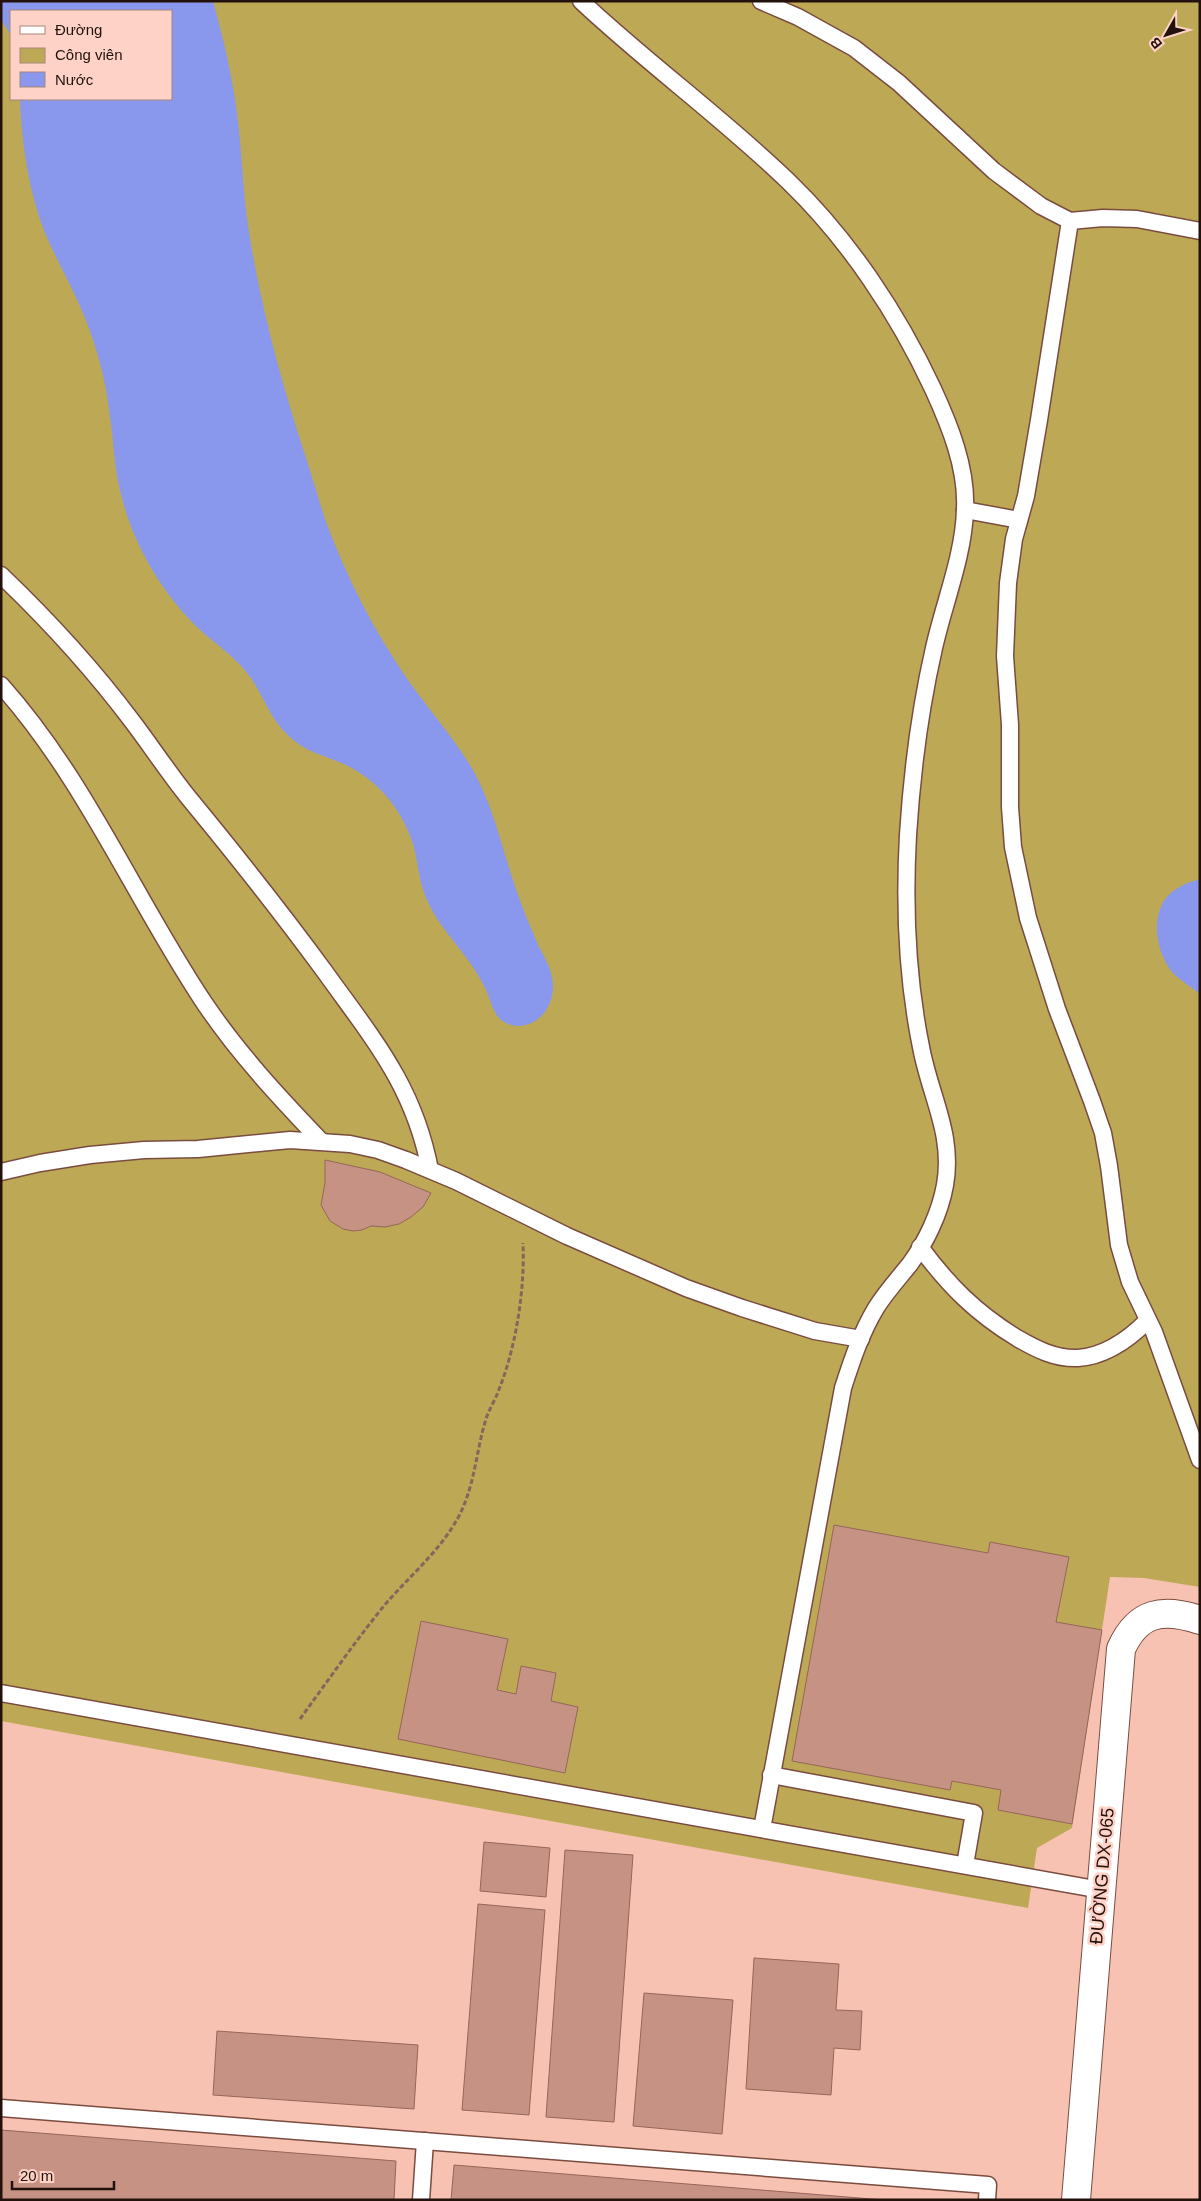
<svg xmlns="http://www.w3.org/2000/svg" width="1201" height="2201" font-family="Helvetica,sans-serif">
<style>
.green{fill:#bda955;fill-rule:evenodd}
.water{fill:#8997ed}
.building{fill:#c59284;stroke:#966659}
.lines{fill:none;stroke-linecap:round;stroke-linejoin:round}
.service-casing{stroke:#7a4c3f;stroke-width:19}
.minor-casing{stroke:#7a4c3f;stroke-width:30}
.path{stroke:#88655b;stroke-width:3;stroke-dasharray:5 2.5;stroke-linecap:butt}
.service{stroke:#fff;stroke-width:16}
.minor{stroke:#fff;stroke-width:28}
.labels{text-anchor:middle;dominant-baseline:central;stroke-width:5;stroke-linejoin:round;paint-order:stroke}
.street-label{font-size:18px;fill:#23110c;stroke:#fed2c6}
</style>
<rect width="100%" height="100%" fill="#f8c2b3"/>
<!-- green -->
<path class="green" d="M1,1h1199v1586l-56,-9 -34,-1 -38,251 -35,20 -9,60 -1027,-187zM11,11h160v88h-160z"/>
<!-- water -->
<g class="water">
<path d="M1,1h212c9,33 17,65 22,98 7,44 7,89 14,133 12,77 33,152 57,226 7,21 13,43 20,64 21,56 48,109 82,158 21,30 46,58 65,90 22,40 30,83 45,125 6,18 14,35 21,52 5,9 11,20 13,30 3,14 -1,31 -13,41 -11,10 -29,11 -40,0 -7,-8 -9,-20 -14,-30 -16,-35 -47,-58 -60,-93 -7,-18 -7,-36 -13,-54 -12,-35 -38,-65 -73,-79 -25,-10 -38,-12 -57,-33 -15,-17 -21,-39 -35,-56 -14,-18 -33,-30 -49,-45 -37,-36 -65,-84 -77,-134 -7,-25 -7,-51 -11,-77 -3,-29 -10,-58 -20,-86 -11,-32 -28,-60 -42,-91 -19,-45 -26,-93 -28,-141h151v-88h-160v25l-10,-17z"/>
<path d="M1200,879v115c-9,-8 -20,-13 -28,-22 -15,-19 -22,-53 -6,-74 9,-11 21,-15 34,-19z"/>
</g>
<!-- building -->
<g class="building">
<polygon points="325,1160 380,1172 431,1193 423,1207 411,1217 399,1224 385,1227 371,1226 362,1230 353,1231 343,1229 330,1221 321,1205 325,1183"/>
<polygon points="834,1525 988,1553 990,1542 1069,1557 1056,1622 1102,1630 1072,1824 998,1810 1001,1790 952,1781 950,1790 792,1761"/>
<polygon points="421,1621 508,1639 497,1690 516,1694 521,1666 556,1673 551,1701 578,1707 565,1773 398,1739"/>
<polygon points="484,1842 550,1848 546,1897 480,1891"/>
<polygon points="565,1850 633,1855 614,2122 546,2117"/>
<polygon points="478,1904 545,1910 529,2115 462,2110"/>
<polygon points="754,1958 839,1964 836,2010 862,2011 860,2050 834,2048 831,2095 746,2089"/>
<polygon points="644,1993 733,2000 722,2134 633,2126"/>
<polygon points="217,2031 418,2045 414,2109 213,2095"/>
<polygon points="1,2130 396,2161 394,2200 1,2200"/>
<polygon points="454,2165 884,2200 451,2200"/>
</g>
<g class="lines">
<!-- service casing -->
<g class="service-casing">
<g id="service">
<path d="M581,1c67,63 142,117 208,181 60,58 109,132 144,207 17,37 34,79 32,120 -1,46 -21,94 -31,139 -14,61 -22,124 -26,187 -4,71 -1,143 13,212 9,49 33,87 24,138 -5,28 -19,57 -35,79 -12,15 -24,28 -34,44 -15,25 -24,52 -33,80l-81,441"/>
<polyline points="761,1 798,17 854,48 899,83 994,171 1041,206 1070,221 1103,218 1137,219 1200,231"/>
<polyline points="1070,221 1039,420 1026,496 1014,539 1008,583 1005,656 1010,725 1010,807 1013,847 1028,918 1057,1009 1092,1101 1103,1133 1109,1166 1119,1245 1130,1282 1154,1332 1200,1460"/>
<polyline points="965,510 1019,520"/>
<path d="M1,575c47,45 92,94 131,146 19,25 36,51 56,76 47,57 93,115 137,175 48,67 89,114 105,198"/>
<path d="M1,685c84,94 133,212 202,316 34,51 75,95 117,139"/>
<polyline points="1,1172 40,1163 90,1155 144,1150 198,1149 290,1140 350,1144 378,1150 406,1160 456,1181 567,1236 686,1288 742,1308 815,1331 861,1339"/>
<path d="M920,1247c29,39 56,66 97,91 19,11 38,21 61,20 28,-2 50,-18 69,-37"/>
<polyline points="1,1693 1101,1890"/>
<polyline points="771,1775 974,1813 965,1865"/>
<polyline points="1,2108 988,2185 987,2200"/>
<polyline points="421,2200 425,2141"/>
</g>
</g>
<!-- minor casing -->
<g class="minor-casing">
<path id="minor" d="M1076,2200l45,-551c17,-38 42,-41 79,-29"/>
</g>
<!-- path -->
<path class="path" d="M300,1719c27,-37 54,-76 83,-112 26,-31 58,-56 77,-93 16,-33 16,-65 27,-98 3,-8 8,-16 11,-24 18,-44 27,-102 25,-149"/>
<!-- service -->
<use href="#service" class="service"/>
<!-- minor -->
<use href="#minor" class="minor"/>
</g>
<g class="labels">
<!-- street labels -->
<g class="street-label">
<text transform="translate(1102 1876) rotate(-85)">ĐƯỜNG DX-065</text>
</g>
</g>
<!-- border -->
<rect width="1201" height="2201" fill="none" stroke="#23110c" stroke-width="5"/>
<!-- legend -->
<rect x="10" y="10" width="162" height="90" fill="#fed2c6" stroke="#a6857c"/>
<rect x="20" y="26" width="25" height="8" fill="#ffffff" stroke="#a6857c"/>
<text x="55" y="35" font-size="15" fill="#23110c">Đường</text>
<rect x="20" y="48" width="25" height="15" fill="#bda955" stroke="#a6857c"/>
<text x="55" y="60" font-size="15" fill="#23110c">Công viên</text>
<rect x="20" y="72" width="25" height="15" fill="#8997ed" stroke="#a6857c"/>
<text x="55" y="85" font-size="15" fill="#23110c">Nước</text>
<!-- north arrow -->
<g transform="translate(1166 35) rotate(231)" stroke="#fed2c6" stroke-width="4" paint-order="stroke">
<path d="M0-4L9 19L0 12L-9 19Z" fill="#23110c"/>
<text y="-8" font-size="14" font-weight="bold" text-anchor="middle" fill="#23110c">B</text>
</g>
<!-- scale -->
<path d="M12 2181v8h102v-8" fill="none" stroke="#23110c" stroke-width="2.5"/>
<text x="20" y="2181" font-size="15" fill="#23110c" stroke="#fed2c6" stroke-width="4" paint-order="stroke">20 m</text>
</svg>
